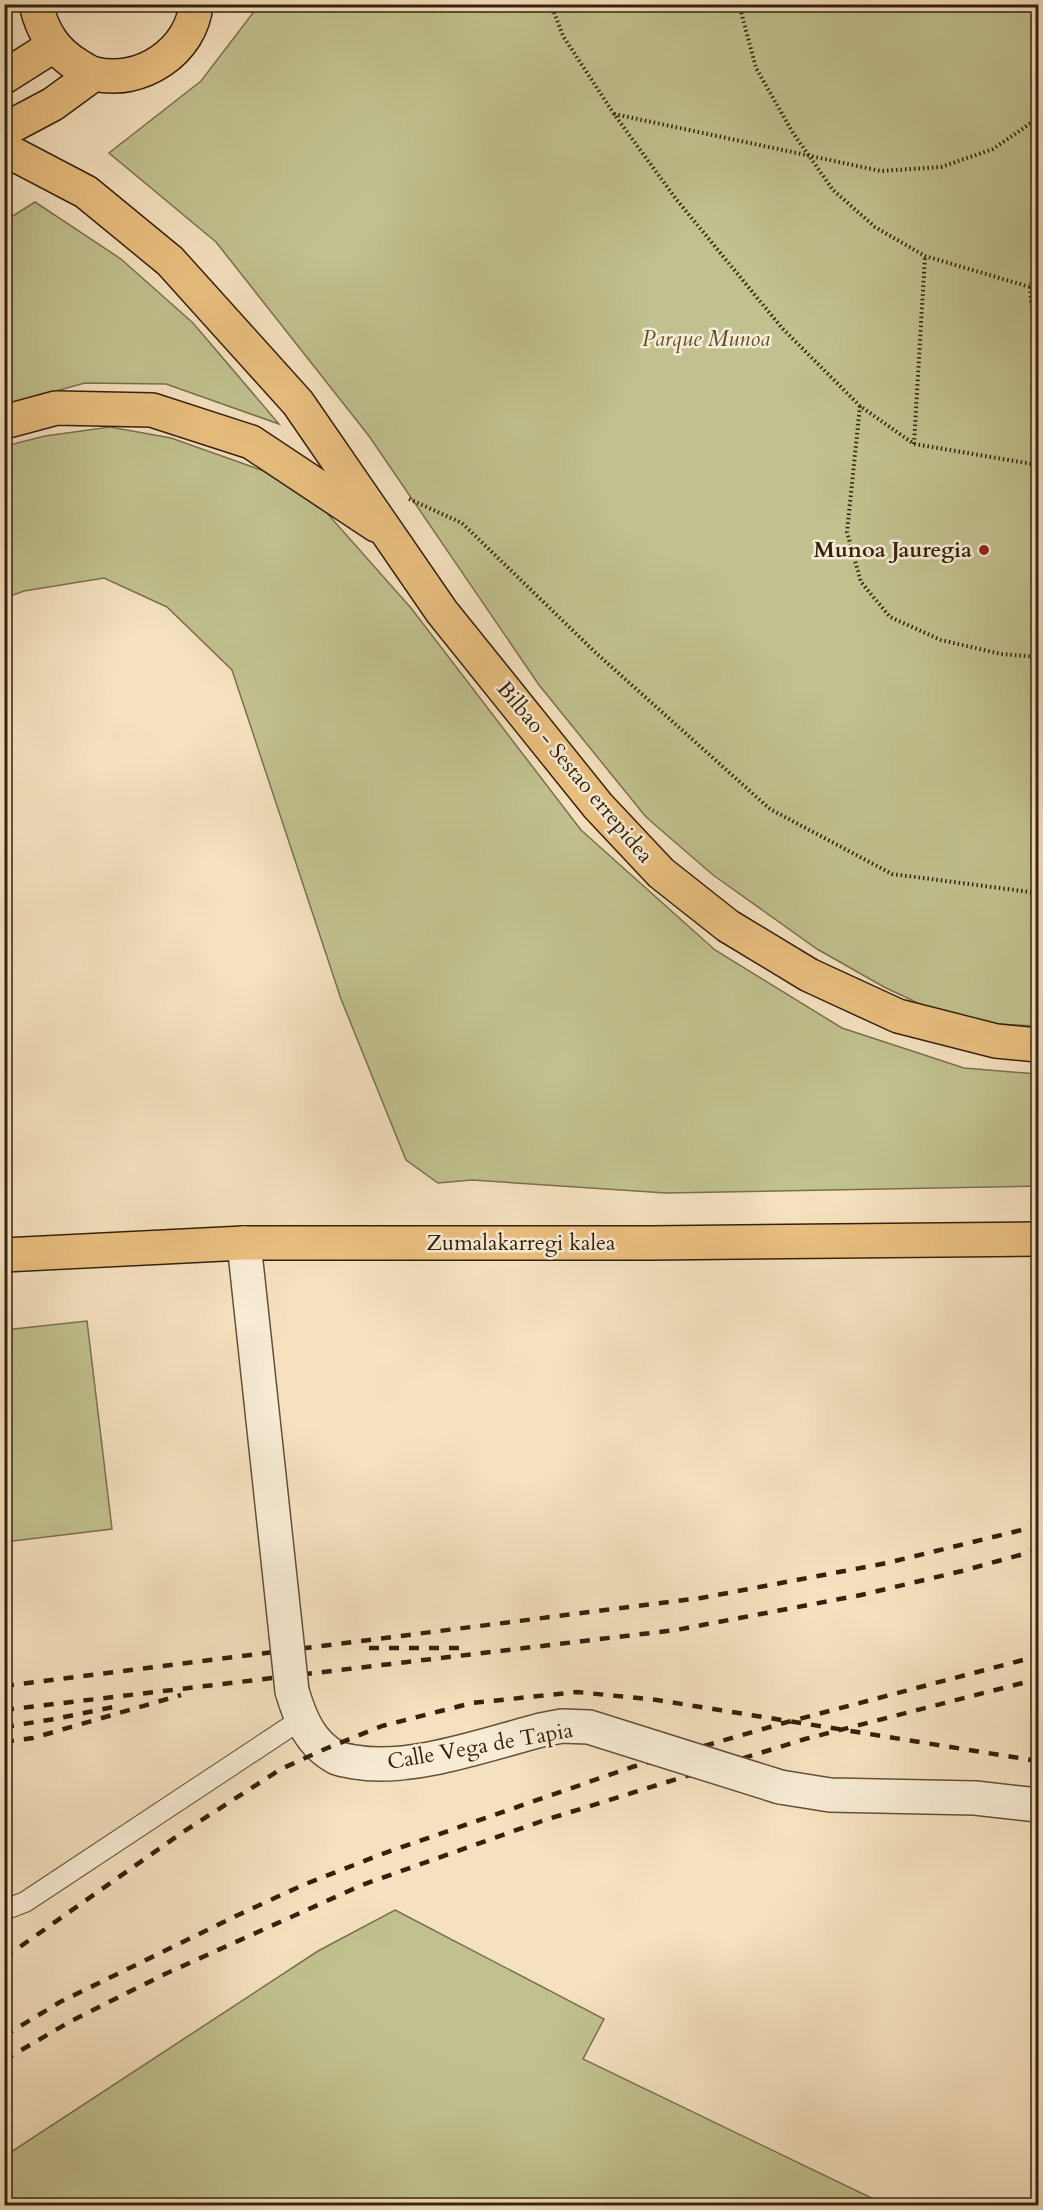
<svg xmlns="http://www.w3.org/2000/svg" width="1043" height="2210" font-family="Cardo,serif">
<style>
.green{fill:#c1c18f;stroke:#7b704e;stroke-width:1.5}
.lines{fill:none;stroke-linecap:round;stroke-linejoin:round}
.lane-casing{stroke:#655039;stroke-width:22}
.street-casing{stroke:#655039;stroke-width:36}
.primary-casing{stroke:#35200c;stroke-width:36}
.path{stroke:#35200c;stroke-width:4;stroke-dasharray:1.5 3;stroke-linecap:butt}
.lane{stroke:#f8ecd5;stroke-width:20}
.street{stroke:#f8ecd5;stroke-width:33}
.primary{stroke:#eac080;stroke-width:33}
.rail{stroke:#35200c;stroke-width:4.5;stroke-dasharray:10 10;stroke-linecap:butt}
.street-bridge-casing{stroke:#655039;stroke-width:36;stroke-linecap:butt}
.street-bridge{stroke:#f8ecd5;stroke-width:33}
.poi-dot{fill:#8f2418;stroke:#f8ecd5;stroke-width:2}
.labels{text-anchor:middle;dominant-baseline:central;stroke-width:5;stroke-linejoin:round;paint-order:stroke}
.park-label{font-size:22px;font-style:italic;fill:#5f5033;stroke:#f8ecd5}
.poi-label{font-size:22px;font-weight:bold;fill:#35200c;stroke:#f8ecd5;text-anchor:end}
.street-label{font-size:22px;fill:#35200c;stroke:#f8ecd5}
</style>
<rect width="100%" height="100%" fill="#f5e1bf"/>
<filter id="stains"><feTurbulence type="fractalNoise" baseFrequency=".00333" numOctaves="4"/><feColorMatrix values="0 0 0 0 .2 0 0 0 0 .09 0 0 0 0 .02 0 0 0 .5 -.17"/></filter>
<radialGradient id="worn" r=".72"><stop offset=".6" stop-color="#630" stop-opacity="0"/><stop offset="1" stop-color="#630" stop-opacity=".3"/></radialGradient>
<!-- green -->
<g class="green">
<polygon points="259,5 1038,5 1038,1026 958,1022 884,987 817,949 713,875 646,817 539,685 369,436 216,242 109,153 201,81"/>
<polygon points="35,202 121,259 193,323 279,424 166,384 85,383 5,405 5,221"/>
<polygon points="110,427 171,438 264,471 326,512 411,608 581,830 715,950 842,1028 964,1068 1038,1074 1038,1186 666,1193 472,1180 438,1183 406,1160 341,999 232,670 167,607 104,578 24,591 5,598 5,446 45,436"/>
<polygon points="87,1321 112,1529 5,1542 5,1330"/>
<polygon points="395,1910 604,2019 583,2059 886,2205 5,2205 5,2156 318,1951"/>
</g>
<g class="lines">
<!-- lane casing -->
<g class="lane-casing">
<polyline id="lane" points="4,1910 25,1902 300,1720"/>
</g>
<!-- street casing -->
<g class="street-casing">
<g id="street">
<polyline points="244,1243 286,1634"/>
<path d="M292,1691c8,27 18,53 45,67 5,2 12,3 18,4 55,10 132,-18 186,-32"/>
<polyline points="780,1787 830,1795 975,1798 1038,1805"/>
</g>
</g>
<!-- primary casing -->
<g class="primary-casing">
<g id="primary">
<path d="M36,4c6,28 19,48 43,62 5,3 11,7 16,8 46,11 97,-23 101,-70"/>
<polyline points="4,77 53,46"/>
<polyline points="4,130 53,104 94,74"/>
<polyline points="4,149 86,192 170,261 298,403 442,612 598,806 661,873 728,926 809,975 898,1016 996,1041 1038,1045"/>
<polyline points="4,422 56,408 152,410 251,442 376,525"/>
<polyline points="4,1255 244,1243 652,1243 1038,1239"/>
</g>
</g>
<!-- path -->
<g class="path">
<polyline points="551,4 563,36 614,114 676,199 782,328 860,406 914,444 1038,465"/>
<polyline points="739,4 756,68 793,133 833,190 875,227 925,256 1030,287"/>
<polyline points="614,114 881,171 941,167 993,149 1031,123 1038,114"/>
<path d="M1038,266c-11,17 -9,39 0,56"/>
<polyline points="860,406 847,532 861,582 890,617 941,640 1001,654 1038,657"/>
<polyline points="914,444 925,256"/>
<polyline points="409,499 462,523 596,653 770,809 892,874 1038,893"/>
</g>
<!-- lane -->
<use href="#lane" class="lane"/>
<!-- street -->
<use href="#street" class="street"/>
<!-- primary -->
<use href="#primary" class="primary"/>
<!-- rail -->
<g class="rail">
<polyline points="369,1648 465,1648"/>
<polyline points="4,1686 701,1598 887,1563 1038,1526"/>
<polyline points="4,1710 676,1630 861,1595 962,1571 1038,1550"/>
<polyline points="4,1727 55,1719 113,1707"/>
<polyline points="4,1742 33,1738 181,1695"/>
<polyline points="4,1958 183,1832 281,1769 325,1749 382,1726 472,1703 577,1692 657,1700 1038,1761"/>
<polyline points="4,2036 60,2002 238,1915 303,1885 382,1854 632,1767 780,1724 1038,1656"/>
<polyline points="4,2060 73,2020 165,1974 362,1885 542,1821 805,1739 1038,1679"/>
</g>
<!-- street-bridge casing -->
<g class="street-bridge-casing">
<g id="street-bridge">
<polyline points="286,1634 292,1691"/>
<polyline points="541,1730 562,1726 589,1727 780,1787"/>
</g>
</g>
<!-- street-bridge -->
<use href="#street-bridge" class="street-bridge"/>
</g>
<!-- markers -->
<circle class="poi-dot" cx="984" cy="550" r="6"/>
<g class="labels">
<!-- park labels -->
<g class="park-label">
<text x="706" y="339">Parque Munoa</text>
</g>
<!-- poi labels -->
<g class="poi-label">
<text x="972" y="550">Munoa Jauregia</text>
</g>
<!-- street labels -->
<g class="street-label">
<text transform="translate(575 772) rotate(50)">Bilbao - Sestao errepidea</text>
<text x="521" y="1243">Zumalakarregi kalea</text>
<text transform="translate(480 1746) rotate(-10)">Calle Vega de Tapia</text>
</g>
</g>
<!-- margin -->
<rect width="1043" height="2210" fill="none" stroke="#f5e1bf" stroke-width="24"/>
<rect x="6" y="6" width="1031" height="2198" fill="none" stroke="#35200c" stroke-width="3"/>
<rect x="12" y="12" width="1019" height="2186" fill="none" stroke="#35200c" stroke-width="1.5"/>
<rect width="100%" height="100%" filter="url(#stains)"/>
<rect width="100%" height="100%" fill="url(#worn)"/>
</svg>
